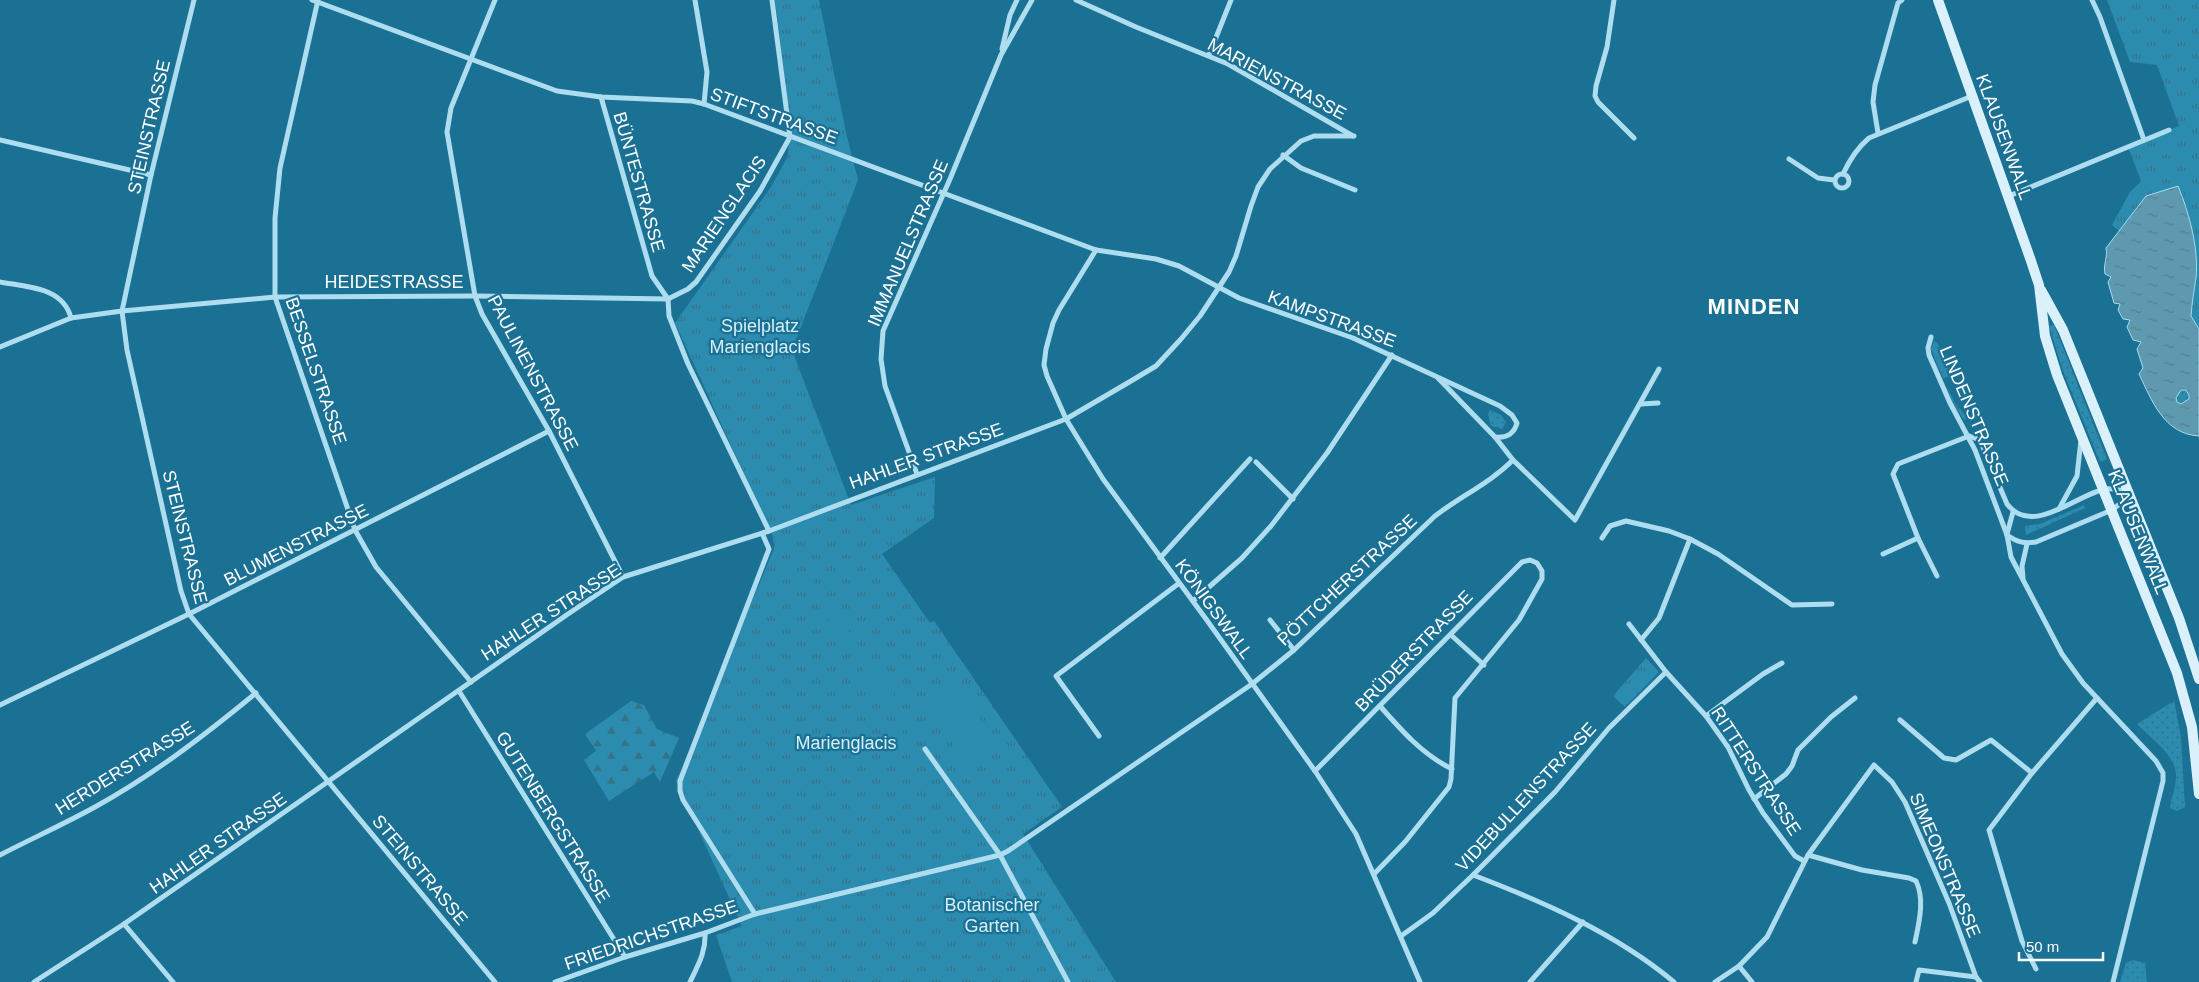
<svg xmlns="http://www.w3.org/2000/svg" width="2199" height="982" font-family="Arial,sans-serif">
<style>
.grass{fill:url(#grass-dots)}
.forest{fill:url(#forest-firs)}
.park{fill:url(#park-tufts)}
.pitch{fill:#2b8cb0}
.water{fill:url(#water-ripples);stroke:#a0dcf1;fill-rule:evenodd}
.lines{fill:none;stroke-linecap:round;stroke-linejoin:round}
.street{stroke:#adddef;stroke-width:5}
.secondary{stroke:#daf1fb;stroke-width:10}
.labels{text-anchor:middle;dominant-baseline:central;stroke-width:4.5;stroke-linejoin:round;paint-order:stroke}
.street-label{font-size:18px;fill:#fff;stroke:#1b7194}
.park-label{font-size:18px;fill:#d4f0fb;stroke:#1b7194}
.district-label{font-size:22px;font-weight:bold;letter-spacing:1px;fill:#fff;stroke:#1b7194}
</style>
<defs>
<pattern id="grass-dots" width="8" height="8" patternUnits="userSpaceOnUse" patternTransform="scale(1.25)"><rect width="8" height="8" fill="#2b8cb0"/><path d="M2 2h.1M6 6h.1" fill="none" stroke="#387288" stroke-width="1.8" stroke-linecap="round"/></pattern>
<pattern id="forest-firs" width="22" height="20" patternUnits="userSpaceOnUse" patternTransform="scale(1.25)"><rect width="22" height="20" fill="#2b8cb0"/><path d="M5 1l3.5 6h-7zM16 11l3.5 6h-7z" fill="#387288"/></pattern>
<pattern id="park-tufts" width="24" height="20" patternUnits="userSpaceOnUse" patternTransform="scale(1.25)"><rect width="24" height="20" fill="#2b8cb0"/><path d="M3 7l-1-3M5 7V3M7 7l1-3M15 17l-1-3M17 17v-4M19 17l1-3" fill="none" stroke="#387288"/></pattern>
<pattern id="water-ripples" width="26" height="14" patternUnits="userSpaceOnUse" patternTransform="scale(1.25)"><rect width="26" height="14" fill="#5f99af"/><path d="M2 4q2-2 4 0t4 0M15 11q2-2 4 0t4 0" fill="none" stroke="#587e8c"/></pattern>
</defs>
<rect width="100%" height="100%" fill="#1b7194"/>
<!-- grass -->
<g class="grass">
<polygon points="2054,325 2107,459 2100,462 2063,371 2049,326"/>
<polygon points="1934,341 1938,344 1960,397 1952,380 1948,377 1943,378 1931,349"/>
<polygon points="1947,386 1955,404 1969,418 1964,420 1952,401"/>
<circle cx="2183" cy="397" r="7"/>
<polygon points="1490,410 1501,415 1506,422 1502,429 1491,426 1488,414"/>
<polygon points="2084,505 2085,508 2026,535 2025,526 2040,524"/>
<path d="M2174,701l7,36 4,70 -8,4 -7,-3c1,-10 6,-21 6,-31 1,-22 -26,-39 -39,-53z"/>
<polygon points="2133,960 2145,963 2147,982 2120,982 2126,963"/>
</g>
<!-- forest -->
<polygon class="forest" points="631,701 644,705 657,729 679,738 660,782 654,772 609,801 584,760 596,751 585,734"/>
<!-- park -->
<g class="park">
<polygon points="775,0 819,0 847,137 858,180 792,350 851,505 935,477 934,518 882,554 930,623 934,621 1062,807 1023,834 1116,982 732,982 716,935 742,926 676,781 774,549 773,537 675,323 771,187 788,156 790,120"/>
<polygon points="2107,0 2199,0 2199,329 2191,316 2196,276 2194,246 2186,206 2146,196 2119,231 2112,225 2130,192 2141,181 2128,147 2179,126 2157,65 2130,62"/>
<polygon points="1646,658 1659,672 1625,707 1613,696"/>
</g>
<!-- pitch -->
<g class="pitch">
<polygon points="809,575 922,736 914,742 801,581"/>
<polygon points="955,683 999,745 968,766 925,705"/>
</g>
<!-- water -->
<path class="water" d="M2178,186c11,27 21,62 18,92 -2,12 -4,25 -5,38l8,13v107c-35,-2 -47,-35 -60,-62l4,-6 -6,-19 4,-7 -8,-2 -6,-13 3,-7 -7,-1 -5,-9 2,-6 -6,-1 -6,-21 3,-5 -6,-3c-2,-10 3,-17 1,-26l40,-52zM2181,390h5l3,5v4l-8,5 -4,-2 -1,-4z"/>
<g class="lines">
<!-- street -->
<g class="street">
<polyline points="194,0 151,175 122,311 127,350 181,591 189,614 495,982"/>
<path d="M312,0l245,91 44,6 91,4 12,3 392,146 60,9 23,7 60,32 114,40 147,68 12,9 5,8c-3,11 -10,15 -22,14"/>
<polyline points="318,0 280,168 275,218 275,297 355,530 376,567 471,682"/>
<polyline points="495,0 451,108 447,132 475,296 482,314 549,431 623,577"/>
<polyline points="695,0 707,72 704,104"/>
<polyline points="1076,0 1136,27 1228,64 1353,136"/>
<polyline points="1614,0 1607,47 1596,86 1595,96 1598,102 1634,138"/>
<polyline points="2092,0 2100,17 2144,140"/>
<polyline points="1002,49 1010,15 1017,0"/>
<polyline points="1209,55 1231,0"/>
<polyline points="601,97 652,276 668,299"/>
<polyline points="1878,133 1873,102 1875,85 1898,3 1902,0"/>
<polyline points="0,140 151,175"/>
<polyline points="1283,155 1301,168 1355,190"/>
<polyline points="1789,159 1818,178 1834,180"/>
<circle cx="1842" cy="181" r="7"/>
<path d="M1843,174c7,-15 14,-26 26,-36l103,-42"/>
<polyline points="2009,196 2169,130"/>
<polyline points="1096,250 1059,310 1053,323 1046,349 1044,365 1047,376 1066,419 1103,479 1206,619 1315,771 1356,834 1420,982"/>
<path d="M0,282c27,5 63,5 71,36"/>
<polyline points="668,299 669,316 688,364 769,531"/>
<polyline points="1931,337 1928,348 1929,355 1950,403 1975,450 2007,535 2011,557 2062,654 2083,683 2156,761 2163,773 2163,781 2113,982"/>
<polyline points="0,347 71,318 122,311 275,297 475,296 668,299 688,289 696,282 760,191 790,137 772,0"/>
<polyline points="1438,378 1495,437 1513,460 1575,520 1659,369"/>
<polyline points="1641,404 1658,403"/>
<path d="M1969,436l11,4 27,64c25,33 69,-9 98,-15 9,-1 15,1 23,3l-7,11 -9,7 -76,32c-12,2 -19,0 -29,-7"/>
<polyline points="1256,462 1293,499"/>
<polyline points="917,474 885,386 881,359 883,331 950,179 1001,55 1032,0"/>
<polyline points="2059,509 2077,476 2081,440"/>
<polyline points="2007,534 2013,512"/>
<polyline points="1602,538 1610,526 1626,521 1669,531 1690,539 1718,554 1792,605 1832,604"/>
<polyline points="1883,554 1918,538"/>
<polyline points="1160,558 1250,459"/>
<polyline points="1937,576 1918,538 1893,474 1898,464 1969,436"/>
<polyline points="2023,578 2022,566 2027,544"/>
<polyline points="1193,601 1242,558 1271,526 1327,453 1392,355"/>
<polyline points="1270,620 1294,650"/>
<polyline points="1629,624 1666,672 1706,716 1728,747 1749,790 1763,813 1795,856 1804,861"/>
<polyline points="1451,635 1484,665"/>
<polyline points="1641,640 1659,618 1690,539"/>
<polyline points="459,691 625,957"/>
<polyline points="0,705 189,614 549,431"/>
<path d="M1380,706c21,24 43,49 72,63"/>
<polyline points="1706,716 1763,674 1782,663"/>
<polyline points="1900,720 1944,758 1956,760 1991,740 2032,773"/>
<polyline points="1099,736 1056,676 1178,584"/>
<polyline points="925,749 1000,855 1068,982"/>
<polyline points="1315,771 1522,562 1530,560 1537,563 1542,571 1542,579 1519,620 1455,698 1451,779 1449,787 1405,842 1374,874"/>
<polyline points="1754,799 1786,774 1792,766 1798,750 1831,717 1855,698"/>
<path d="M0,855c31,-16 64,-31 95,-48 58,-32 110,-72 161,-114"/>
<path d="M1808,855l54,15 47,8 7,3c9,18 3,42 -1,61"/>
<path d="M1473,875c71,27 142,58 201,107"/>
<polyline points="755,914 683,800 680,791 680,781 769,549 762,533"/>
<polyline points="124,924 173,982"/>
<polyline points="1401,936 1433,913 1473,875 1555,792 1609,728 1666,672"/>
<polyline points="1739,966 1752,982"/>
<polyline points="2036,969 2022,941 1989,830 2032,773 2097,698"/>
<polyline points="34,982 124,924 568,614 623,577 769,531 1066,419 1131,381 1156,366 1181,339 1200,316 1229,272 1236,256 1251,206 1258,187 1270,169 1301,141 1314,136 1354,136"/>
<path d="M555,982l70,-25 80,-24 50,-19 245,-59 8,-4 244,-167 42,-34 141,-134c26,-20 55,-33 78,-56"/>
<path d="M690,982c8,-17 16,-30 15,-49"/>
<polyline points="1530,982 1583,922"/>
<polyline points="1715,982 1739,966 1767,937 1808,855 1874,765 1892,782 1905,802 1949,903 1976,977 1980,982"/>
<polyline points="1916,982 1919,970 1976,977"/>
</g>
<!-- secondary -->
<g class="secondary">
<polyline points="1938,0 2030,258 2039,285 2045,336 2057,375 2177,673 2192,727 2199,794"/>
<polyline points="2041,290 2063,330 2179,618 2199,679"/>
</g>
</g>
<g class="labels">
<!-- street labels -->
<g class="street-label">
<text transform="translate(1277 79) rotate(28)">MARIENSTRASSE</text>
<text transform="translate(774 116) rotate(20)">STIFTSTRASSE</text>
<text transform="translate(149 127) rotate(-77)">STEINSTRASSE</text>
<text transform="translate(2004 137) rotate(70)">KLAUSENWALL</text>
<text transform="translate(639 182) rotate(74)">BÜNTESTRASSE</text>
<text transform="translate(724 214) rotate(-56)">MARIENGLACIS</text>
<text transform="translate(908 243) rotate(-67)">IMMANUELSTRASSE</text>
<text x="394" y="282">HEIDESTRASSE</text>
<text transform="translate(1332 319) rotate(20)">KAMPSTRASSE</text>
<text transform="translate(316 371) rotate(71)">BESSELSTRASSE</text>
<text transform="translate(533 373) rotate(62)">PAULINENSTRASSE</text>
<text transform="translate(1974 416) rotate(67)">LINDENSTRASSE</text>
<text transform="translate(926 456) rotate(-20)">HAHLER STRASSE</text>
<text transform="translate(2138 532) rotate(68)">KLAUSENWALL</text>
<text transform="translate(185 537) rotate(76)">STEINSTRASSE</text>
<text transform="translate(296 545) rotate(-27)">BLUMENSTRASSE</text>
<text transform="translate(1347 580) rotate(-43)">PÖTTCHERSTRASSE</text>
<text transform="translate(1214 609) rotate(54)">KÖNIGSWALL</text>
<text transform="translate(551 612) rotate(-33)">HAHLER STRASSE</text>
<text transform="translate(1414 651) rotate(-46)">BRÜDERSTRASSE</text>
<text transform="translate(125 768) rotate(-32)">HERDERSTRASSE</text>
<text transform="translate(1756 771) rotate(57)">RITTERSTRASSE</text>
<text transform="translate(1526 797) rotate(-47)">VIDEBULLENSTRASSE</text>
<text transform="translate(553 817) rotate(58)">GUTENBERGSTRASSE</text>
<text transform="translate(218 843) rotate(-35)">HAHLER STRASSE</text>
<text transform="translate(1945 865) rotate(67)">SIMEONSTRASSE</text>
<text transform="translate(420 870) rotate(50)">STEINSTRASSE</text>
<text transform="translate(651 935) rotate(-19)">FRIEDRICHSTRASSE</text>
</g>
<!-- park labels -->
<g class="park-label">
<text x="760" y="326">Spielplatz<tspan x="760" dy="21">Marienglacis</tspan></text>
<text x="846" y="743">Marienglacis</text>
<text x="992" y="905">Botanischer<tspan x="992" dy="21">Garten</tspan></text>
</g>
<!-- district labels -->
<g class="district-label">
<text x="1754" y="306">MINDEN</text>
</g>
</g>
<!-- scale -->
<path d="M2019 952v8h84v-8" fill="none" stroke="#ffffff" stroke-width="2.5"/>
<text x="2026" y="952" font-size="15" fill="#ffffff" stroke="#1b7194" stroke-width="4" paint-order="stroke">50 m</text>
</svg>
